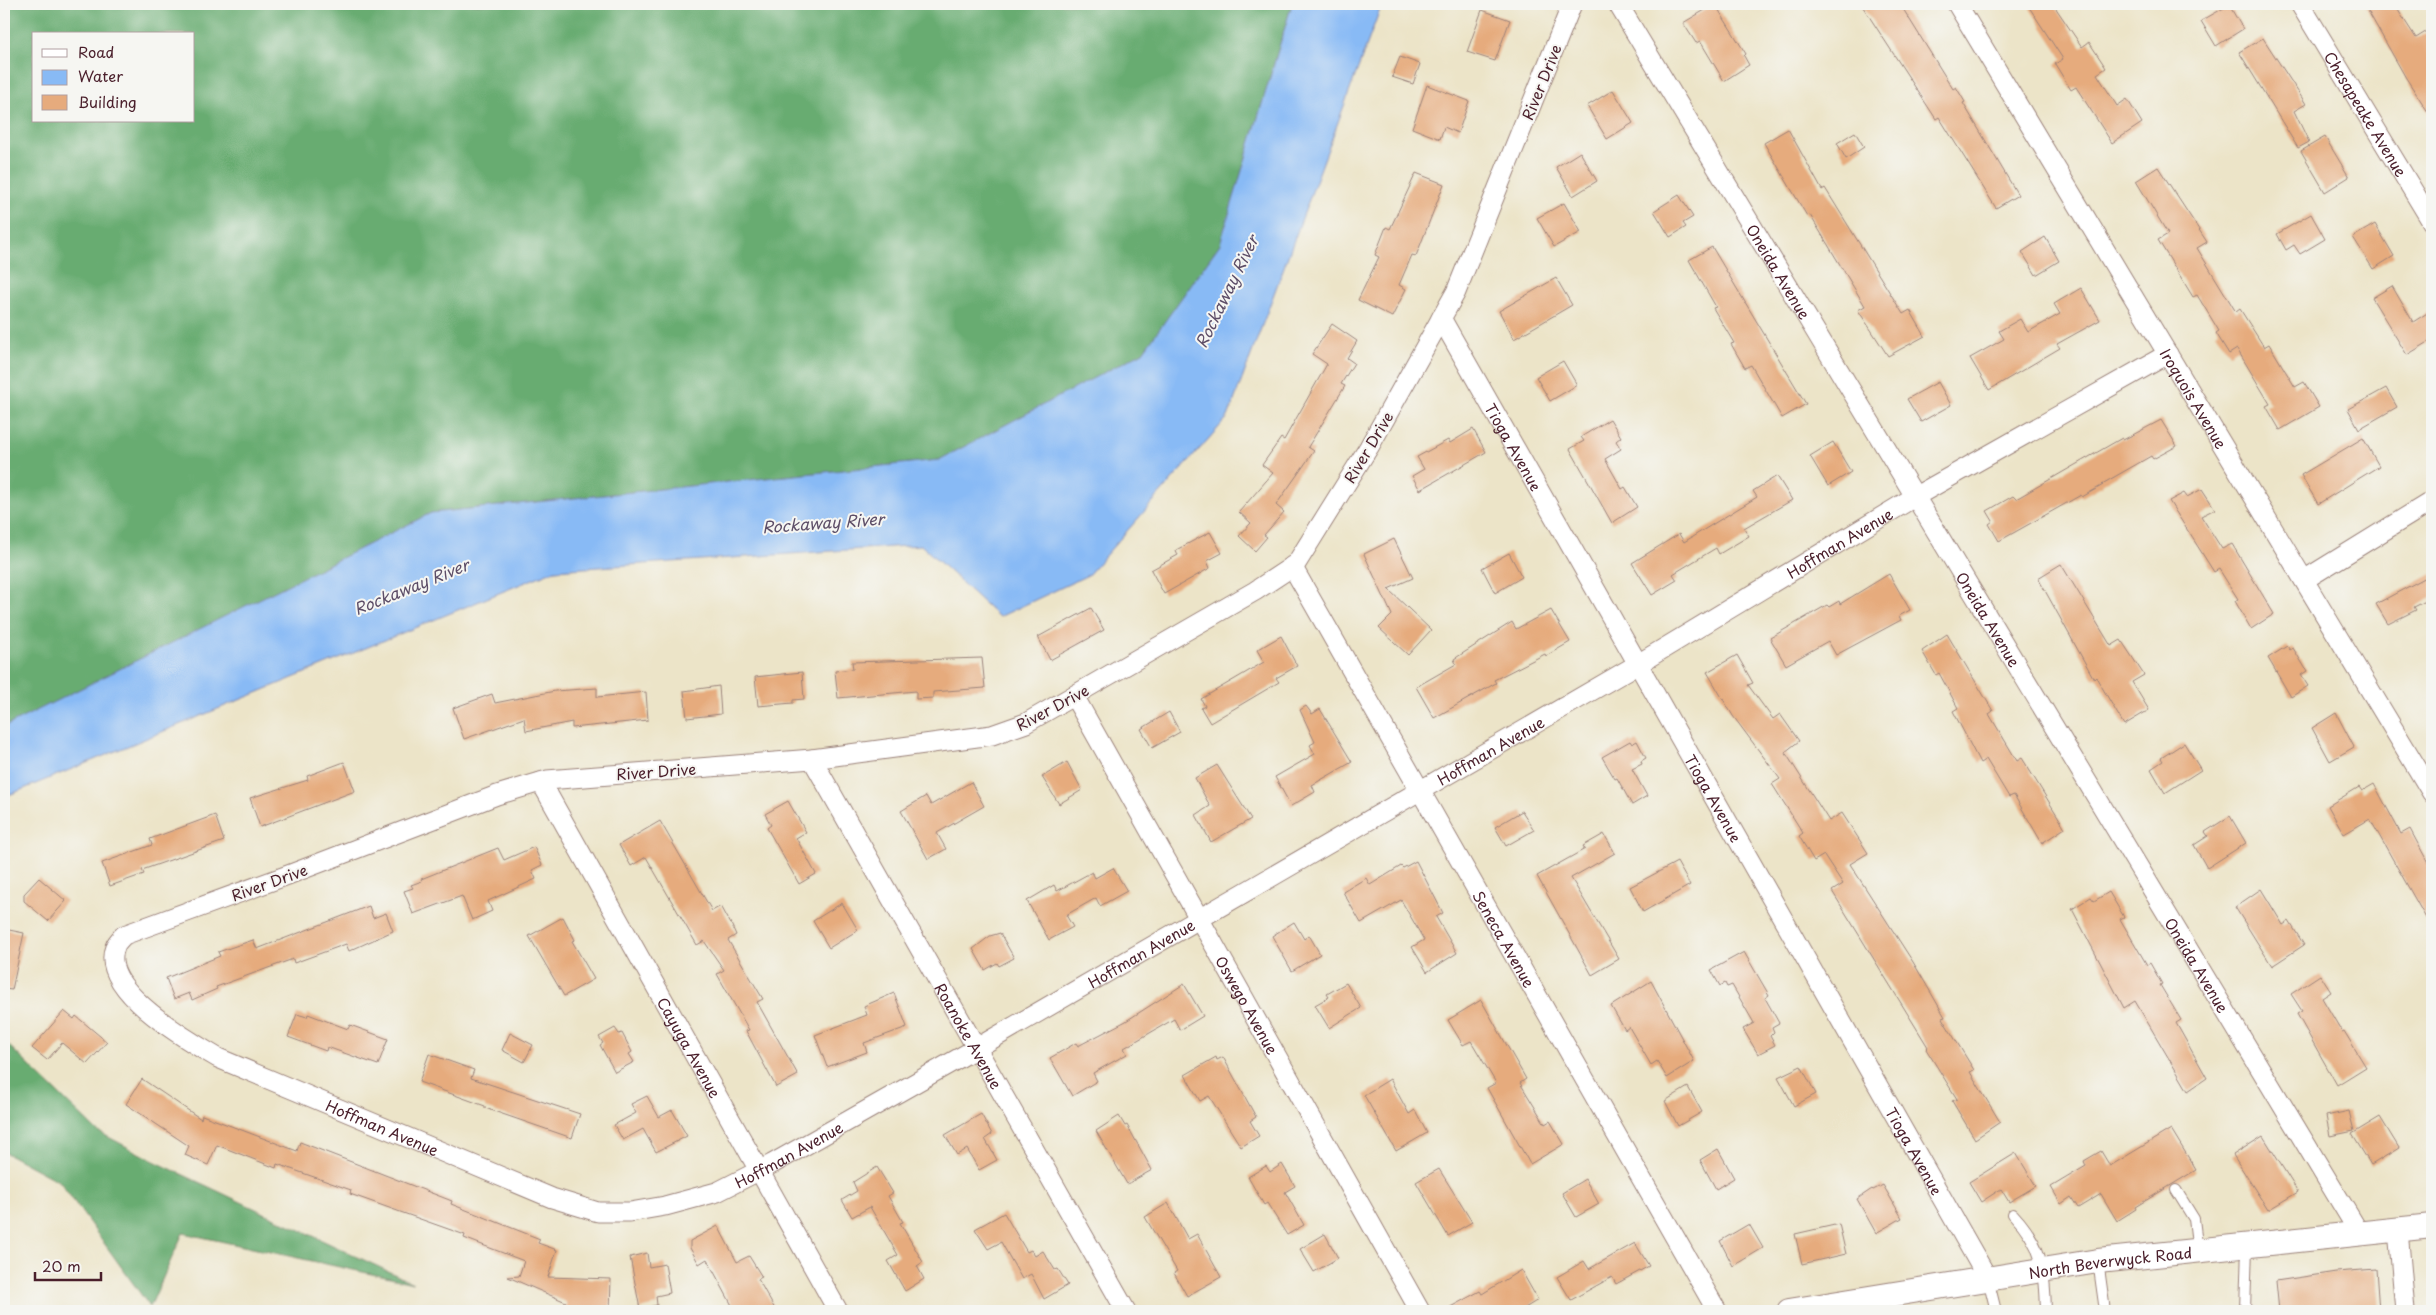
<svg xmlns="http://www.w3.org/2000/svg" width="2436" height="1315" font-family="'Playpen Sans',sans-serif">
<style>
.forest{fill:#68ac71;stroke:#59664e;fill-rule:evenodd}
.water{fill:#88baf5;stroke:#696c90}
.building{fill:#e6ab7d}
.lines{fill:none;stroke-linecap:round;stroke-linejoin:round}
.service-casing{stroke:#9b827a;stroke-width:12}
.minor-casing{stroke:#9b827a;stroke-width:21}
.tertiary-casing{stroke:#9b827a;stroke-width:26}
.service{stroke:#fff;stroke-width:10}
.minor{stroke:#fff;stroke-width:19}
.tertiary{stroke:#fff;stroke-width:24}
.labels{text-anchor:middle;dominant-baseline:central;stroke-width:4;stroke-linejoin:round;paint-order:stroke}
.street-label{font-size:15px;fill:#4a1f2b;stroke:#f6f6f2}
.water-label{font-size:16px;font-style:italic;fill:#5d4e68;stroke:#f6f6f2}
</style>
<rect width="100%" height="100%" fill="#f6f6f2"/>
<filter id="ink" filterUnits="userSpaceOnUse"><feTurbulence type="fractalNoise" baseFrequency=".02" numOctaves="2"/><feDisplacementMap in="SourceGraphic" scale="10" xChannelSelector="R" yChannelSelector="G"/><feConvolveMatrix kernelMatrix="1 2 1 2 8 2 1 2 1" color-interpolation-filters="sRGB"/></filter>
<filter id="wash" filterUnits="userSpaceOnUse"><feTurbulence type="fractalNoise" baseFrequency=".0096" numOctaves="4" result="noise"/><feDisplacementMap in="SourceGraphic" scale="20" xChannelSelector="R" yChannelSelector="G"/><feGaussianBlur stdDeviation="1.12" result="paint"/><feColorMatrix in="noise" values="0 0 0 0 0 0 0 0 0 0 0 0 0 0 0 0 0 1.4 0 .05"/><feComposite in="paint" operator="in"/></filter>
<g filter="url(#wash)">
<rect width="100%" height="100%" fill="#ece4c8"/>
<!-- forest -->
<g class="forest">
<path d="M4,4h1288l-72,240 -77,108 -204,108 -508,53 -427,214zM34,34h160v87h-160z"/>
<polygon points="4,1041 97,1131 154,1161 413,1283 183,1233 150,1307 60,1182 4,1152"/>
</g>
<!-- water -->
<polygon class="water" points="1292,4 1382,4 1228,417 1088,575 999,617 921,545 555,570 4,797 4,727 431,513 939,460 1143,352 1220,244"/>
<g id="blocks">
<!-- building -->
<g class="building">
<polygon points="1715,4 1746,54 1744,56 1749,65 1724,81 1700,41 1696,43 1683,23"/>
<polygon points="1861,4 1900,4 1953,89 1956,87 1965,102 1963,103 2018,195 1996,208 1939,117 1936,119"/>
<polygon points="2027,4 2053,4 2082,47 2089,42 2106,68 2097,74 2117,106 2127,99 2142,123 2112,143 2076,87 2071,90 2055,64 2063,59"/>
<polygon points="2364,4 2394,4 2416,38 2432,28 2432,118 2406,78"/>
<polygon points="2229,5 2243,29 2216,46 2201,21"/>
<polygon points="1482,10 1510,20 1495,61 1467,52"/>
<polygon points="2263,38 2306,104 2294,111 2309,142 2298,148 2239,52"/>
<polygon points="1400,57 1420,64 1413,84 1392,77"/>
<polygon points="1427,85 1469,101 1458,133 1444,127 1440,139 1412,128"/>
<polygon points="1613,90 1633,123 1607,139 1587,106"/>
<polygon points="1788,129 1822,190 1825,188 1903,314 1910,310 1925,336 1888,356 1858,310 1865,306 1810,215 1807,216 1764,143"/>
<polygon points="1855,132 1864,147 1846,159 1837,143"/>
<polygon points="2325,137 2349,177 2325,192 2301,151"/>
<polygon points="1580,152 1597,181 1573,196 1556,167"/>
<polygon points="2158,167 2207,242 2197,248 2236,312 2240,309 2264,347 2269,344 2295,387 2304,382 2319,407 2280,430 2266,406 2270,404 2237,349 2229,354 2216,333 2219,331 2197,295 2193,297 2158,240 2168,234 2136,181"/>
<polygon points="1416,173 1444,184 1416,256 1412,255 1399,285 1406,289 1392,317 1358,300 1379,257 1375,255 1386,227 1390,229"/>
<polygon points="1679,195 1693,217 1683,223 1686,227 1670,237 1654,211"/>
<polygon points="1564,203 1581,232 1554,247 1537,218"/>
<polygon points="2311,214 2325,239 2300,254 2294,245 2286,250 2277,234"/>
<polygon points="2375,224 2394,256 2373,269 2353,237"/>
<polygon points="2045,237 2059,261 2036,275 2022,252"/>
<polygon points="1712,247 1806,404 1782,418 1751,365 1745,368 1731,344 1734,343 1713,308 1716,307 1689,260"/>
<polygon points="1556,278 1572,305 1514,339 1499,311"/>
<polygon points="2392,286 2413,322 2432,310 2432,340 2407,355 2372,298"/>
<polygon points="2081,288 2100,320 2057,344 2060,348 1989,390 1970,358 2004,339 1999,331 2020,319 2028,332 2060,314 2054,304"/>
<polygon points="1332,324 1357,341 1347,358 1354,363 1341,384 1345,386 1308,447 1314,451 1276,505 1284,512 1264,535 1267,537 1255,551 1239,536 1251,523 1239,512 1273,473 1262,465 1281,438 1284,440 1327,364 1312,354"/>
<polygon points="1563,361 1577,385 1550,401 1536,377"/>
<polygon points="1938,382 1951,405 1921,422 1907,399"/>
<polygon points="2386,388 2397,407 2359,429 2348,409"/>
<polygon points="1610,419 1621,437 1616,441 1621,449 1605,459 1622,489 1625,487 1637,507 1612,523 1570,449 1584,441 1581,437"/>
<polygon points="2161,420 2177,446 2153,459 2151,456 2102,484 2103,485 2082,497 2081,495 1999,541 1989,524 1993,521 1987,511 2013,496 2016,499 2122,438 2123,440"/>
<polygon points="1473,429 1486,452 1420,490 1412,476 1424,469 1417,457 1448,440 1450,443"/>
<polygon points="2363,438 2379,466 2318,504 2301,475"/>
<polygon points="1833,442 1851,472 1828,486 1810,456"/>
<polygon points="1777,476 1792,500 1744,528 1749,536 1719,554 1716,548 1673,574 1677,580 1652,595 1632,563 1679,534 1684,542 1757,497 1753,491"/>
<polygon points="2202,489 2215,509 2201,516 2222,549 2232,544 2274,614 2251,629 2235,601 2238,599 2219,569 2214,572 2169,501 2184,493 2187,497"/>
<polygon points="1210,532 1222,553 1207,561 1210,568 1164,594 1151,570 1178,555 1176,550"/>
<polygon points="1394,539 1413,578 1388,589 1431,630 1408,655 1379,628 1392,615 1364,554"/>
<polygon points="1509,553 1522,577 1495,593 1482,568"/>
<polygon points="2061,564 2111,646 2121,640 2144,675 2132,682 2149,710 2124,725 2096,677 2094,679 2038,578"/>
<polygon points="1889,574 1910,610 1899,616 1901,620 1836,655 1828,641 1786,665 1770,638 1827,605 1829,607 1839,601 1840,604"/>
<polygon points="2432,574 2432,598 2414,607 2416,610 2388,624 2376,604"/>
<polygon points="1091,608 1104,630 1050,660 1038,637"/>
<polygon points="1551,610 1570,642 1546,656 1545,654 1494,680 1496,683 1434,718 1416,687 1456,664 1454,659 1512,622 1516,629"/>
<polygon points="1947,634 1993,711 1989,714 2017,761 2022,758 2065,828 2042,843 2014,795 2009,797 1986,759 1980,763 1953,711 1958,708 1939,673 1936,675 1922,651"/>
<polygon points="1281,636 1297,666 1276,678 1279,682 1210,723 1201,708 1205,706 1201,699 1264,662 1257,650"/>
<polygon points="2287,646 2290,650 2293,648 2307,671 2301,675 2308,686 2291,697 2268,658"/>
<polygon points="1737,655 1753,683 1748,685 1773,719 1780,714 1799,741 1785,752 1829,821 1842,813 1868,853 1850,864 1913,962 1945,1017 1942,1018 1974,1070 1970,1072 2000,1122 1975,1139 1952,1101 1957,1099 1926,1049 1928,1047 1832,891 1843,884 1824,855 1814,861 1799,836 1803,833 1772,784 1780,779 1733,716 1707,672"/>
<polygon points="982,658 985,688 933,692 933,698 916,699 916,691 838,698 835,671 853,669 852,662"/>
<polygon points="802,672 804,699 793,700 793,703 758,706 755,677"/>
<polygon points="719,686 721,714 687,718 684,691"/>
<polygon points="597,688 597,697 646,692 648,720 572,728 572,722 526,731 524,718 464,739 453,708 492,694 495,703 555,691"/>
<polygon points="1306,706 1312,714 1320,709 1352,762 1312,785 1315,792 1291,806 1275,777 1315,754 1310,745 1315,742 1300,710"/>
<polygon points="1169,712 1180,732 1152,748 1141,729"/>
<polygon points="2336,713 2354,747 2330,761 2312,728"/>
<polygon points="1630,741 1632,744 1637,741 1646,758 1641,761 1642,764 1632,769 1647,796 1632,805 1617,778 1615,779 1602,757"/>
<polygon points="2184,743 2201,770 2165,793 2151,769 2163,761 2161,758"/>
<polygon points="344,762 355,791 260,827 250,798 308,780 307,776"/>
<polygon points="1067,762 1082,790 1059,804 1042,777"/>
<polygon points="1217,765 1251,819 1211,842 1196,815 1210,806 1195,778"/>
<polygon points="971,782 984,806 937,833 946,849 928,859 901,811 926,796 931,805"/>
<polygon points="2374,784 2401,834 2410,829 2432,870 2432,929 2370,819 2344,834 2328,806 2359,787 2362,791"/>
<polygon points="788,801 806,832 796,838 816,874 799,884 767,828 771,825 765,814"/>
<polygon points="1522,811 1534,830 1506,846 1495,827"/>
<polygon points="215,815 224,841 142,870 144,874 110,886 102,863 152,845 150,839"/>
<polygon points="2230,816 2246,843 2207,868 2194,845 2208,836 2205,832"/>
<polygon points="660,821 712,911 721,906 732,926 736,935 728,940 763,999 757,1002 798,1075 776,1087 746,1031 749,1030 717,974 724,970 704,941 697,945 646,857 631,866 619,845"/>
<polygon points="1604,834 1615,853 1571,878 1619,959 1592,975 1537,876 1585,849 1583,846"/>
<polygon points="534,847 542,865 532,870 536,879 488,901 492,911 472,920 462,896 413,914 404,891 413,888 411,885 422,881 421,879 498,848 504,860"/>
<polygon points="1416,861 1443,913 1436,917 1457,953 1427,972 1412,947 1424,940 1401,900 1361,923 1343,892 1366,878 1370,885 1401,866 1403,868"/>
<polygon points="1677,862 1690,885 1643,912 1630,887"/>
<polygon points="1113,868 1127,891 1100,906 1096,898 1066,915 1073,927 1049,940 1027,901 1054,885 1057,891 1092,872 1095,878"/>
<polygon points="39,878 66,901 48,921 24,901 24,894"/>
<polygon points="2261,889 2283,925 2289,921 2304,945 2272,966 2235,907"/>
<polygon points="2109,892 2124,917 2120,919 2147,965 2150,963 2162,984 2160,985 2181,1020 2176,1023 2207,1078 2188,1091 2135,1001 2124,1008 2072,909 2091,897 2094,901"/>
<polygon points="842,903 858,930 829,948 813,921"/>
<polygon points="369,906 373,918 386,913 393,931 349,951 346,944 294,963 293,959 216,987 217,989 192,1000 189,993 174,999 166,978 220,956 218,952 253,940 257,949"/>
<polygon points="563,917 575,940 572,941 594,979 564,996 529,936"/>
<polygon points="1294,922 1304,939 1309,935 1320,954 1292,971 1272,936"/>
<polygon points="4,929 24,933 12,990 4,989"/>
<polygon points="1000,933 1014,958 999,966 997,963 985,970 973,949 990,936"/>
<polygon points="1744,952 1769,995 1765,998 1779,1023 1772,1027 1774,1032 1770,1036 1775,1045 1758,1054 1743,1029 1754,1023 1732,985 1727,987 1725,983 1720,986 1711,970"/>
<polygon points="2320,975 2331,992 2322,998 2342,1032 2344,1031 2366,1067 2337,1085 2297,1014 2302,1011 2291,994"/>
<polygon points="1651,981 1694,1061 1667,1078 1657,1061 1651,1065 1629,1027 1625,1030 1611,1006"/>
<polygon points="1346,983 1361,1008 1329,1028 1315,1005 1329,997 1327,994"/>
<polygon points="1184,984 1203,1016 1180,1030 1174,1019 1124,1048 1127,1054 1093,1073 1097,1081 1072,1096 1050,1058 1076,1043 1078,1046 1126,1021"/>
<polygon points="894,993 907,1027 864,1043 867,1052 827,1067 815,1035 867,1015 864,1006"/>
<polygon points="1481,1000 1526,1079 1520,1083 1545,1124 1550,1121 1564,1144 1530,1164 1487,1088 1496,1083 1471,1041 1463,1045 1448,1020"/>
<polygon points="64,1011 74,1019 76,1016 107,1042 87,1064 62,1043 47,1060 32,1048"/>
<polygon points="297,1014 307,1017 308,1014 348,1029 350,1025 388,1039 378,1065 327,1047 326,1051 288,1037"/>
<polygon points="615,1028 619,1034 622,1033 632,1052 629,1054 634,1062 615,1072 600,1045 603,1043 599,1037"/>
<polygon points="510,1033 533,1045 524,1062 502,1050"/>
<polygon points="429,1054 474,1070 471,1078 580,1114 572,1138 485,1108 485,1106 419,1082"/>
<polygon points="1216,1057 1217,1060 1223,1057 1256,1117 1250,1121 1259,1136 1241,1147 1209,1096 1200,1101 1185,1075"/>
<polygon points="1801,1066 1816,1094 1794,1106 1778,1077"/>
<polygon points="142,1079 201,1119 202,1115 297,1151 300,1142 452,1201 451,1204 540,1239 538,1243 557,1250 548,1277 611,1279 610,1311 566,1310 566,1302 508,1277 519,1276 524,1261 464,1238 465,1235 350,1194 351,1190 277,1164 276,1168 217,1145 208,1165 185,1155 189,1146 126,1104"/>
<polygon points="1390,1079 1409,1114 1415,1110 1427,1133 1396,1151 1364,1095"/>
<polygon points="1688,1087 1702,1112 1678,1126 1665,1101"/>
<polygon points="647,1096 659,1117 672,1110 687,1136 656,1152 643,1129 623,1140 614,1125 636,1113 631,1104"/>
<polygon points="2349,1111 2354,1131 2330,1136 2326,1116"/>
<polygon points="981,1114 992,1134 985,1139 997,1160 979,1170 967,1149 957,1155 945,1135"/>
<polygon points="1119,1116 1125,1126 1127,1125 1152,1170 1127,1184 1096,1131"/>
<polygon points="2380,1117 2399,1148 2371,1165 2352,1134"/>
<polygon points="2171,1129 2196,1170 2135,1207 2136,1209 2117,1221 2101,1194 2078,1208 2071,1197 2061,1204 2051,1187 2086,1166 2084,1161 2101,1151 2110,1166"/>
<polygon points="2263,1136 2298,1192 2268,1210 2233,1155"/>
<polygon points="1718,1149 1734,1178 1716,1189 1700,1160"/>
<polygon points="2016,1153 2036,1186 2009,1202 2001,1189 1981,1202 1969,1182"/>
<polygon points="1282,1164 1295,1186 1285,1192 1304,1225 1287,1235 1267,1203 1264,1205 1248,1177 1266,1166 1270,1172"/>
<polygon points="877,1167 893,1193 888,1196 903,1222 900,1223 923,1262 917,1266 924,1279 905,1291 888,1261 898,1255 870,1207 852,1217 842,1200 857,1191 853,1182"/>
<polygon points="1439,1169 1472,1222 1448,1236 1416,1182"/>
<polygon points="1585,1179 1599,1204 1576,1217 1562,1193"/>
<polygon points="1883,1185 1902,1218 1876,1233 1857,1199 1872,1189 1873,1190"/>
<polygon points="1168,1203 1188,1239 1197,1234 1221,1277 1187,1296 1174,1273 1177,1271 1145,1217"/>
<polygon points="1004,1213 1027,1252 1031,1250 1035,1256 1043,1251 1055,1270 1058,1269 1068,1285 1044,1299 1031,1274 1022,1279 1001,1242 988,1249 975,1229"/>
<polygon points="1749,1224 1763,1248 1733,1266 1720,1241"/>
<polygon points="1839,1224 1846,1254 1802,1264 1795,1234"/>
<polygon points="718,1226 737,1262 749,1256 762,1277 758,1279 776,1311 735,1311 707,1259 699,1264 690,1248 690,1241"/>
<polygon points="1325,1234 1338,1258 1314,1272 1300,1249"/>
<polygon points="1635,1243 1649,1266 1616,1284 1612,1277 1571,1300 1557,1277 1584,1261 1589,1269"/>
<polygon points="647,1253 649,1267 665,1264 670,1293 656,1296 657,1305 640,1309 630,1257"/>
<polygon points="2376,1269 2379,1311 2279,1311 2276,1281 2336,1272"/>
<polygon points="1521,1270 1538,1300 1520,1311 1443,1311 1480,1291 1482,1294"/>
</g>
</g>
</g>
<g filter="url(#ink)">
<use href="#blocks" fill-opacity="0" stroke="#9b827a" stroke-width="1"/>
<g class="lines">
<!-- service casing -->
<g class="service-casing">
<g id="service">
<polyline points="2176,1190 2194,1219 2198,1251"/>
<path d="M2013,1214c30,32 32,56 33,97"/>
<polyline points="2098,1261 2105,1311"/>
<polyline points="1988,1279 1996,1311"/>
<polyline points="2245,1311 2247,1246"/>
</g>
</g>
<!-- minor casing -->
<g class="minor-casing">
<g id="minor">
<path id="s1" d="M1572,4l-116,288 -87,155 -73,117 -41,27 -229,132 -34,12 -180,24 -265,21 -50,15 -209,80 -164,60c-3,3 -8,8 -9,12 -17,42 74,94 103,111l334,140 46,14h32l35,-6 52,-14 55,-28 203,-115 663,-385 278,-168 252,-142"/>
<path id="s2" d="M1618,4l742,1230"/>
<path id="s3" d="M1957,4l475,789"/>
<path id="s4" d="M2300,4l132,218"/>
<path id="s5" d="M1441,318l547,961"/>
<path id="s6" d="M1292,566l425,745"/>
<polyline points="2304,580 2432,501"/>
<path id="s7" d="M1074,696l346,615"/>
<path id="s8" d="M812,759l314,552"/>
<path id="s9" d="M541,782l297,529"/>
<polyline points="2398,1230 2405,1311"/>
</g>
</g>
<!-- tertiary casing -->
<g class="tertiary-casing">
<g id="tertiary">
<path id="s10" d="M1789,1311l309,-50 334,-35"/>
</g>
</g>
<!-- service -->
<use href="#service" class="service"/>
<!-- minor -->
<use href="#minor" class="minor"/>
<!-- tertiary -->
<use href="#tertiary" class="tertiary"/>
</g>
</g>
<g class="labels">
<!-- street labels -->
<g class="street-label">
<text transform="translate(1541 82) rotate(-68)">River Drive</text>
<text stroke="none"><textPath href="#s4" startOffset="128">Chesapeake Avenue</textPath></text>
<text stroke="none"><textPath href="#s2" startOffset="312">Oneida Avenue</textPath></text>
<text stroke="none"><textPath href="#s3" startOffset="460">Iroquois Avenue</textPath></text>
<text stroke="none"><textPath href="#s5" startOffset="148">Tioga Avenue</textPath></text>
<text transform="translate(1368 447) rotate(-59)">River Drive</text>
<text stroke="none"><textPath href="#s1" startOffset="3878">Hoffman Avenue</textPath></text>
<text stroke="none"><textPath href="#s2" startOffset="718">Oneida Avenue</textPath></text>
<text transform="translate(1052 707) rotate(-28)">River Drive</text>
<text stroke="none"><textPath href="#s1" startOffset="3472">Hoffman Avenue</textPath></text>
<text transform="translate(656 771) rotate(-4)">River Drive</text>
<text stroke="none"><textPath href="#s5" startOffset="552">Tioga Avenue</textPath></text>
<text transform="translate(269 882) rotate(-20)">River Drive</text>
<text stroke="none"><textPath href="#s6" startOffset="429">Seneca Avenue</textPath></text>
<text stroke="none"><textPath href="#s1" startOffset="3068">Hoffman Avenue</textPath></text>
<text stroke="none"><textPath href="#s2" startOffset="1122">Oneida Avenue</textPath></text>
<text stroke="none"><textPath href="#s7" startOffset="354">Oswego Avenue</textPath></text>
<text stroke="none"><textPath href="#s8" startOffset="318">Roanoke Avenue</textPath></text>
<text stroke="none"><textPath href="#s9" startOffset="304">Cayuga Avenue</textPath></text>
<text stroke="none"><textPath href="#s1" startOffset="2228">Hoffman Avenue</textPath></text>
<text stroke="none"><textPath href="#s5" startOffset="958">Tioga Avenue</textPath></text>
<text stroke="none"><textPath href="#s1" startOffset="2662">Hoffman Avenue</textPath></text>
<text stroke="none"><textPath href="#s10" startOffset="325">North Beverwyck Road</textPath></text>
</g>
<!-- water labels -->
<g class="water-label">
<text transform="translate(1226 291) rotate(-64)">Rockaway River</text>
<text transform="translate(823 522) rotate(-4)">Rockaway River</text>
<text transform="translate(411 586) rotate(-22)">Rockaway River</text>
</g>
</g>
<!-- margin -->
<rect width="2436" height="1315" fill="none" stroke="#f6f6f2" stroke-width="20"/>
<!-- legend -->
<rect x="32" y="32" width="162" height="90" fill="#f6f6f2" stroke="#b1a0a2"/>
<rect x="42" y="49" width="25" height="8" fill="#ffffff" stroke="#b1a0a2"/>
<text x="78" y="58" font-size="15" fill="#4a1f2b">Road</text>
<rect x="42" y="70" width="25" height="15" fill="#88baf5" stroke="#b1a0a2"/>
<text x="78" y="82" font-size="15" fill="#4a1f2b">Water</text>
<rect x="42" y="95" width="25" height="15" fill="#e6ab7d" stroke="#b1a0a2"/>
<text x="78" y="108" font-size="15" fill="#4a1f2b">Building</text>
<!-- scale -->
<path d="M35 1272v8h66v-8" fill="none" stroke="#4a1f2b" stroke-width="2.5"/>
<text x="42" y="1272" font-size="15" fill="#4a1f2b" stroke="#f6f6f2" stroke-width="4" paint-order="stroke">20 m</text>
</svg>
